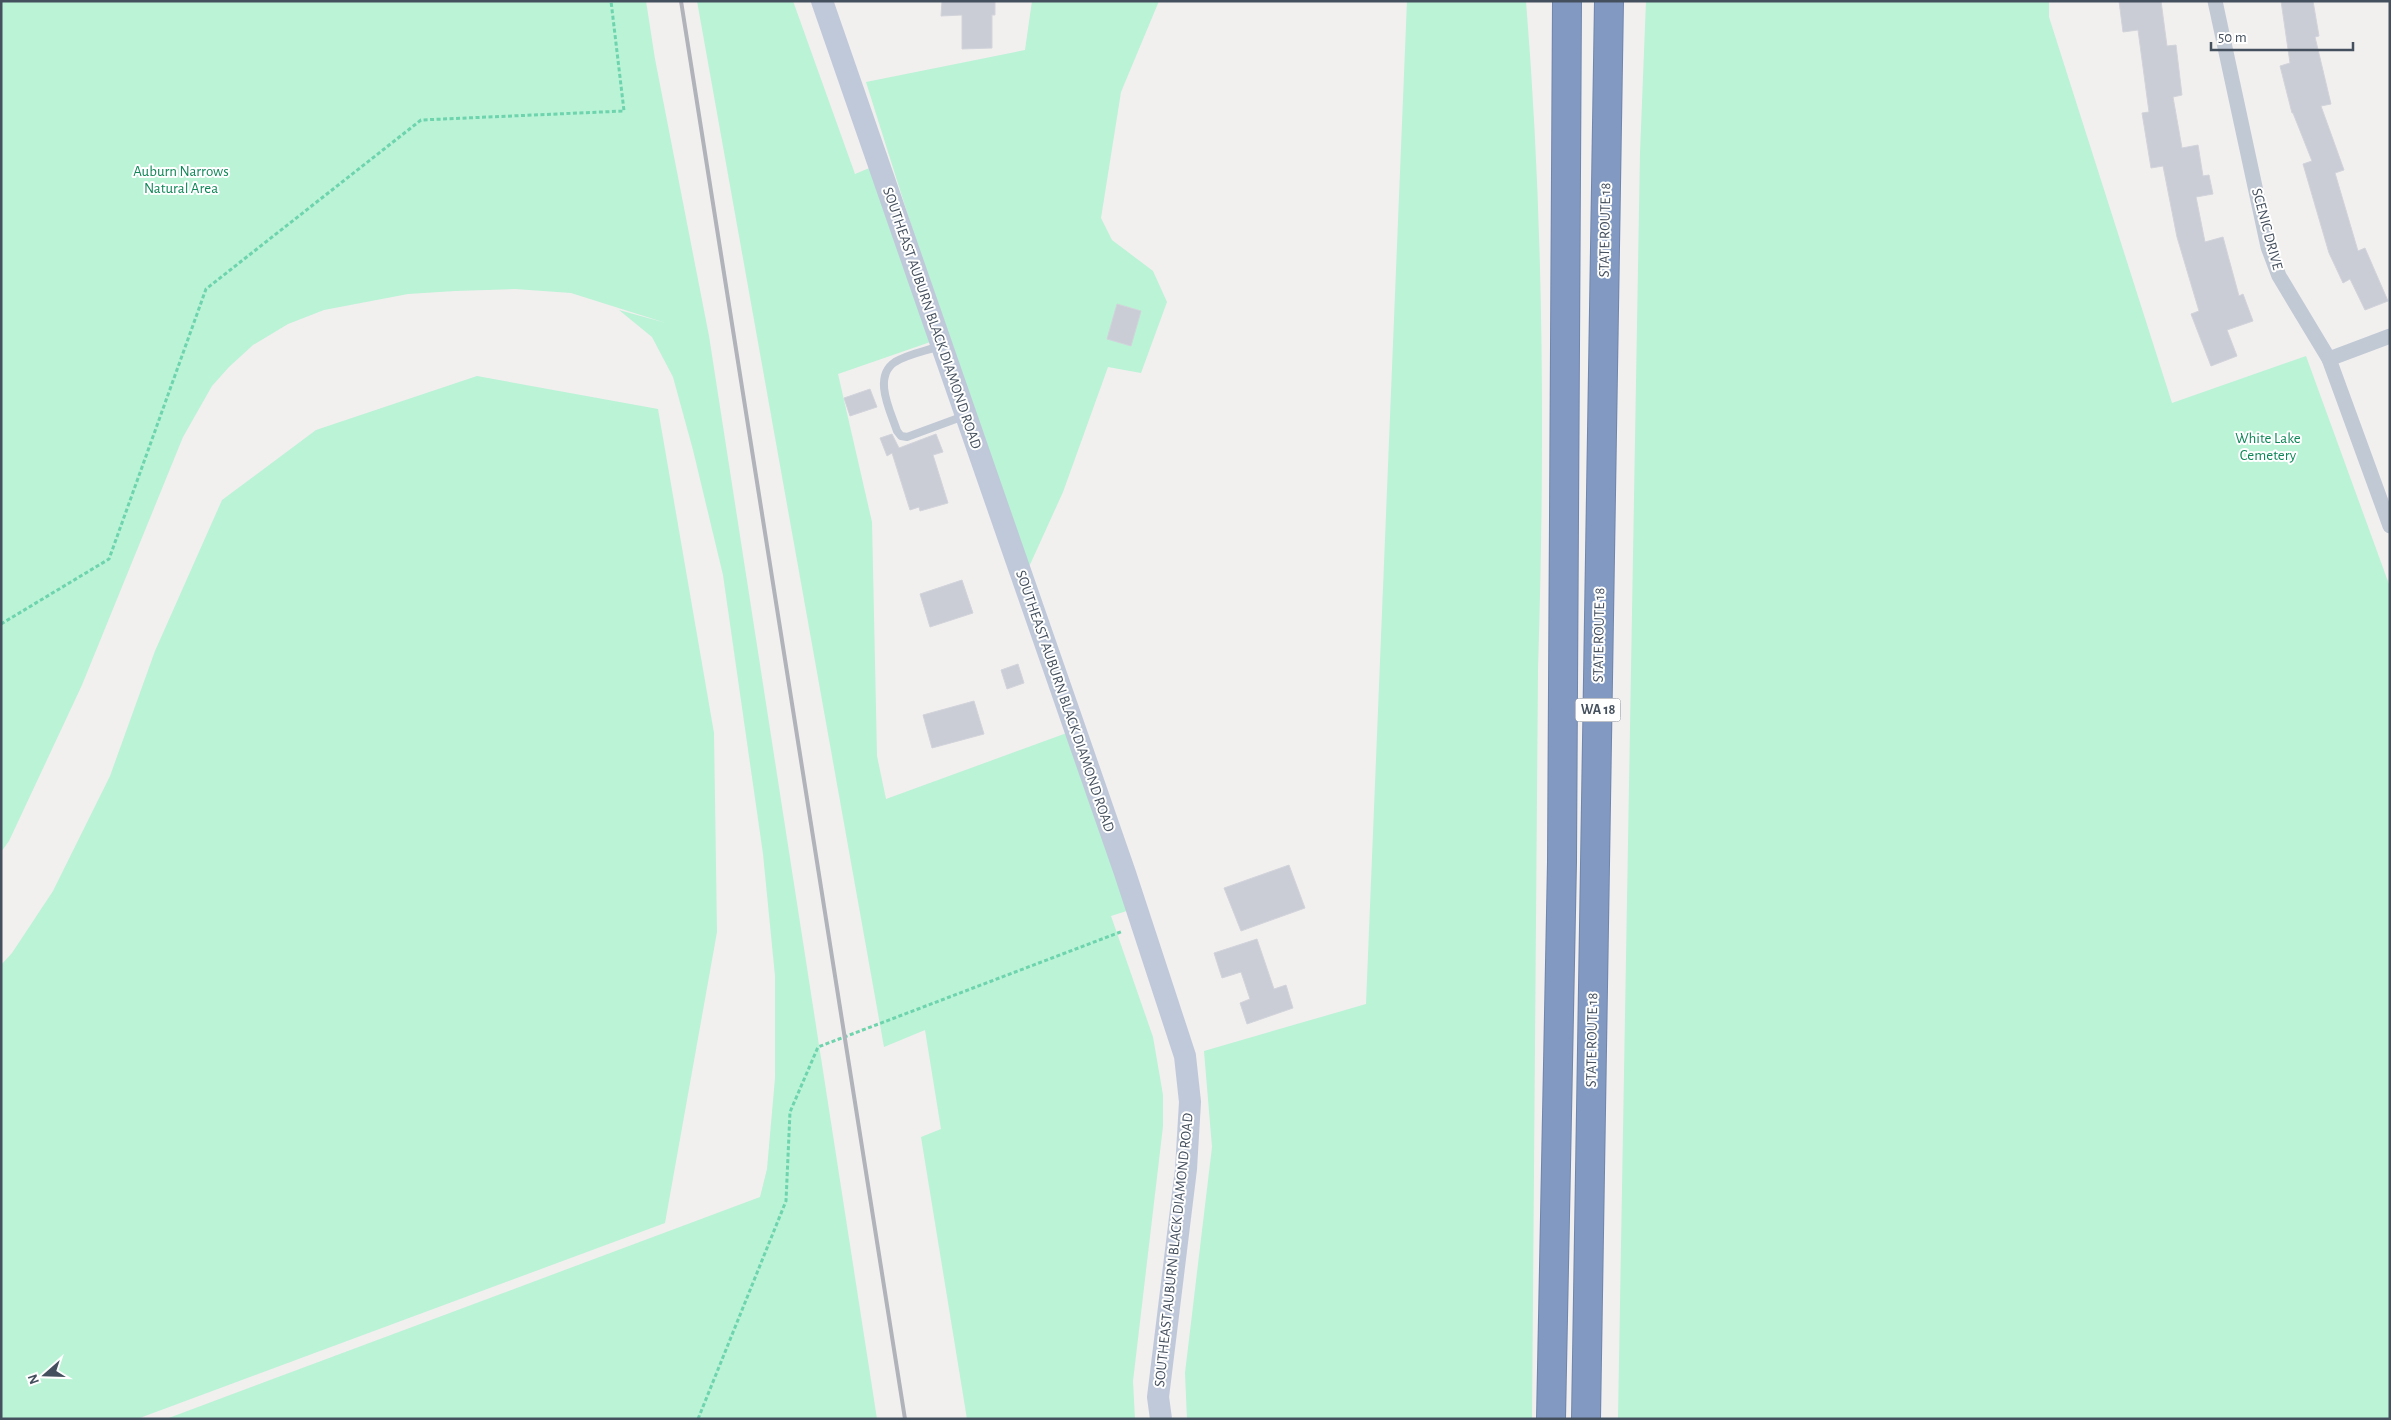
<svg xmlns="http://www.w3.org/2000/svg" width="2391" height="1420" font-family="'Alegreya Sans',sans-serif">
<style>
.green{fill:#baf3d6}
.building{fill:#cacdd5;stroke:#d2d4db}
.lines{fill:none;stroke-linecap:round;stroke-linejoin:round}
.highway-casing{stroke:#6e85ae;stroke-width:30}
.path{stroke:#6ed4ad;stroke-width:3;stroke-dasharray:4 2.5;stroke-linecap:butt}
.lane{stroke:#c1c9d5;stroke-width:8}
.street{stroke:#c1c9d5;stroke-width:15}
.secondary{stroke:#c0c9da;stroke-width:22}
.highway{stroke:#829ac2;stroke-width:28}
.rail{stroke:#b0b3ba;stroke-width:4}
.labels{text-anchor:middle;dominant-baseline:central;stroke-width:4;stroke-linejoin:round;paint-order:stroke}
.shield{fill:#fff;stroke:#7d848e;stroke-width:1}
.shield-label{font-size:14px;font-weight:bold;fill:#45505e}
.park-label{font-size:15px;fill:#0f8758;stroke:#fff}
.street-label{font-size:15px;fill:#45505e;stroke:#fff}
</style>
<rect width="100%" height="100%" fill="#f2efef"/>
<!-- green -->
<g class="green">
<polygon points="1,1 646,1 655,59 709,336 877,1419 166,1419 760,1197 767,1169 775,1078 775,976 763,854 723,575 693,450 673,377 652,337 619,310 666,323 571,293 515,289 455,291 408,294 324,310 288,324 253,345 229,367 212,386 183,437 82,685 9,841 1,852"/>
<polygon points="697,1 793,1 855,174 879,164 939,339 838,374 872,522 877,756 886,799 1075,730 1136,908 1111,916 1153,1037 1163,1095 1163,1126 1133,1381 1135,1419 967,1419 921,1137 941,1129 925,1030 884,1047"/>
<polygon points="1032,1 1159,1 1121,92 1101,218 1112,240 1153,271 1167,302 1141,373 1108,367 1063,492 1023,580 866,82 1025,50"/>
<path d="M1407,1h119c18,223 19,445 12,668l-6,750h-345l-2,-46 27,-226 -8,-96 162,-47z"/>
<polygon points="1646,1 2049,1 2049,17 2172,403 2306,356 2390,587 2390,1419 1618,1419 1640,153"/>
<polygon points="477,376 658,409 714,733 717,932 665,1223 137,1419 1,1419 1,965 12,953 53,891 110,776 155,651 222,500 316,430"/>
</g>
<!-- building -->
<g class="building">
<polygon points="942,1 995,1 995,15 992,15 992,48 962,49 962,15 941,16"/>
<polygon points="2119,1 2161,1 2167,46 2176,45 2182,95 2173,97 2182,148 2198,145 2203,176 2209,175 2213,194 2196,197 2205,242 2223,237 2239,296 2243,294 2253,321 2227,330 2237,356 2211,366 2191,314 2199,311 2177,237 2163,166 2151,168 2142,113 2149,112 2138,30 2123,32"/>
<polygon points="2281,1 2313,1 2319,36 2315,37 2331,104 2321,106 2344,170 2335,173 2358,251 2365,248 2388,301 2365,310 2350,279 2343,283 2329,253 2303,164 2312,161 2293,113 2292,113 2280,66 2290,63"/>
<polygon points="1117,304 1141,311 1131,346 1107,339"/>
<polygon points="870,389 877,407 850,416 844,398"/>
<polygon points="892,434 899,448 936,434 943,452 933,455 948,503 920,511 919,507 910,510 892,453 887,456 880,438"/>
<polygon points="962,580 973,613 930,627 920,594"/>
<polygon points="1018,664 1024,683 1007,689 1001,670"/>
<polygon points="974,701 984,734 932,748 923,715"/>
<polygon points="1289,865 1305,908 1241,931 1224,888"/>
<polygon points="1257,939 1274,989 1286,985 1293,1008 1247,1024 1240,1003 1250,999 1241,972 1222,978 1214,953"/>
</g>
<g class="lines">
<!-- highway casing -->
<g class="highway-casing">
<g id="highway">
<polyline points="1551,1419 1562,862 1567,1"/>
<polyline points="1586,1419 1609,1"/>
</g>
</g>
<!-- path -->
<g class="path">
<polyline points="1,624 109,559 206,289 421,120 624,111 611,1"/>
<polyline points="698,1419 786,1201 790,1112 818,1047 1123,931"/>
</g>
<!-- lane -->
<path class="lane" d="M940,346c-14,5 -32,8 -45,16 -23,15 -4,50 2,69l4,5 6,1 57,-21"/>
<!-- street -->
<g class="street">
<polyline points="2215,1 2268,247 2279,276 2329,359 2390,526"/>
<polyline points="2329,359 2390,336"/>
</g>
<!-- secondary -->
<polyline class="secondary" points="822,1 1125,873 1185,1056 1190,1102 1186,1169 1158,1397 1161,1419"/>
<!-- highway -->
<use href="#highway" class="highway"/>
<!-- rail -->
<polyline class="rail" points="681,1 905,1419"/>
</g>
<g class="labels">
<!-- shield labels -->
<rect class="shield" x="1575.5" y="698.5" width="45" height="23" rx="4"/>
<g class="shield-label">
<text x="1598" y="710">WA 18</text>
</g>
<!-- park labels -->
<g class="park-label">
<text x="181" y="171">Auburn Narrows<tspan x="181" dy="17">Natural Area</tspan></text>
<text x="2268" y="438">White Lake<tspan x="2268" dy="17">Cemetery</tspan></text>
</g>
<!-- street labels -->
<g class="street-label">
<text transform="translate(2267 229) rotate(75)">SCENIC DRIVE</text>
<text transform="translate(1605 230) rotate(-89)">STATE ROUTE 18</text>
<text transform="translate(932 318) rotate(71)">SOUTHEAST AUBURN BLACK DIAMOND ROAD</text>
<text transform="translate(1599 635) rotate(-89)">STATE ROUTE 18</text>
<text transform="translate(1065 701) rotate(71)">SOUTHEAST AUBURN BLACK DIAMOND ROAD</text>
<text transform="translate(1592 1040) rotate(-89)">STATE ROUTE 18</text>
<text transform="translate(1174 1250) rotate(-84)">SOUTHEAST AUBURN BLACK DIAMOND ROAD</text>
</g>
</g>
<!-- border -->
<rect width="2391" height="1420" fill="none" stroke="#45505e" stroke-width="5"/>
<!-- north arrow -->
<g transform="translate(45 1375) rotate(250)" stroke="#ffffff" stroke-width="4" paint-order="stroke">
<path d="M0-4L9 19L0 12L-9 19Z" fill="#45505e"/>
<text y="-8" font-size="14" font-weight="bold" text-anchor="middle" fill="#45505e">N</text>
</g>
<!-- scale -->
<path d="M2211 42v8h142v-8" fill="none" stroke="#45505e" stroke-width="2.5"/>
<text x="2218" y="42" font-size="15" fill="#45505e" stroke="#ffffff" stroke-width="4" paint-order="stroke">50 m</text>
</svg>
